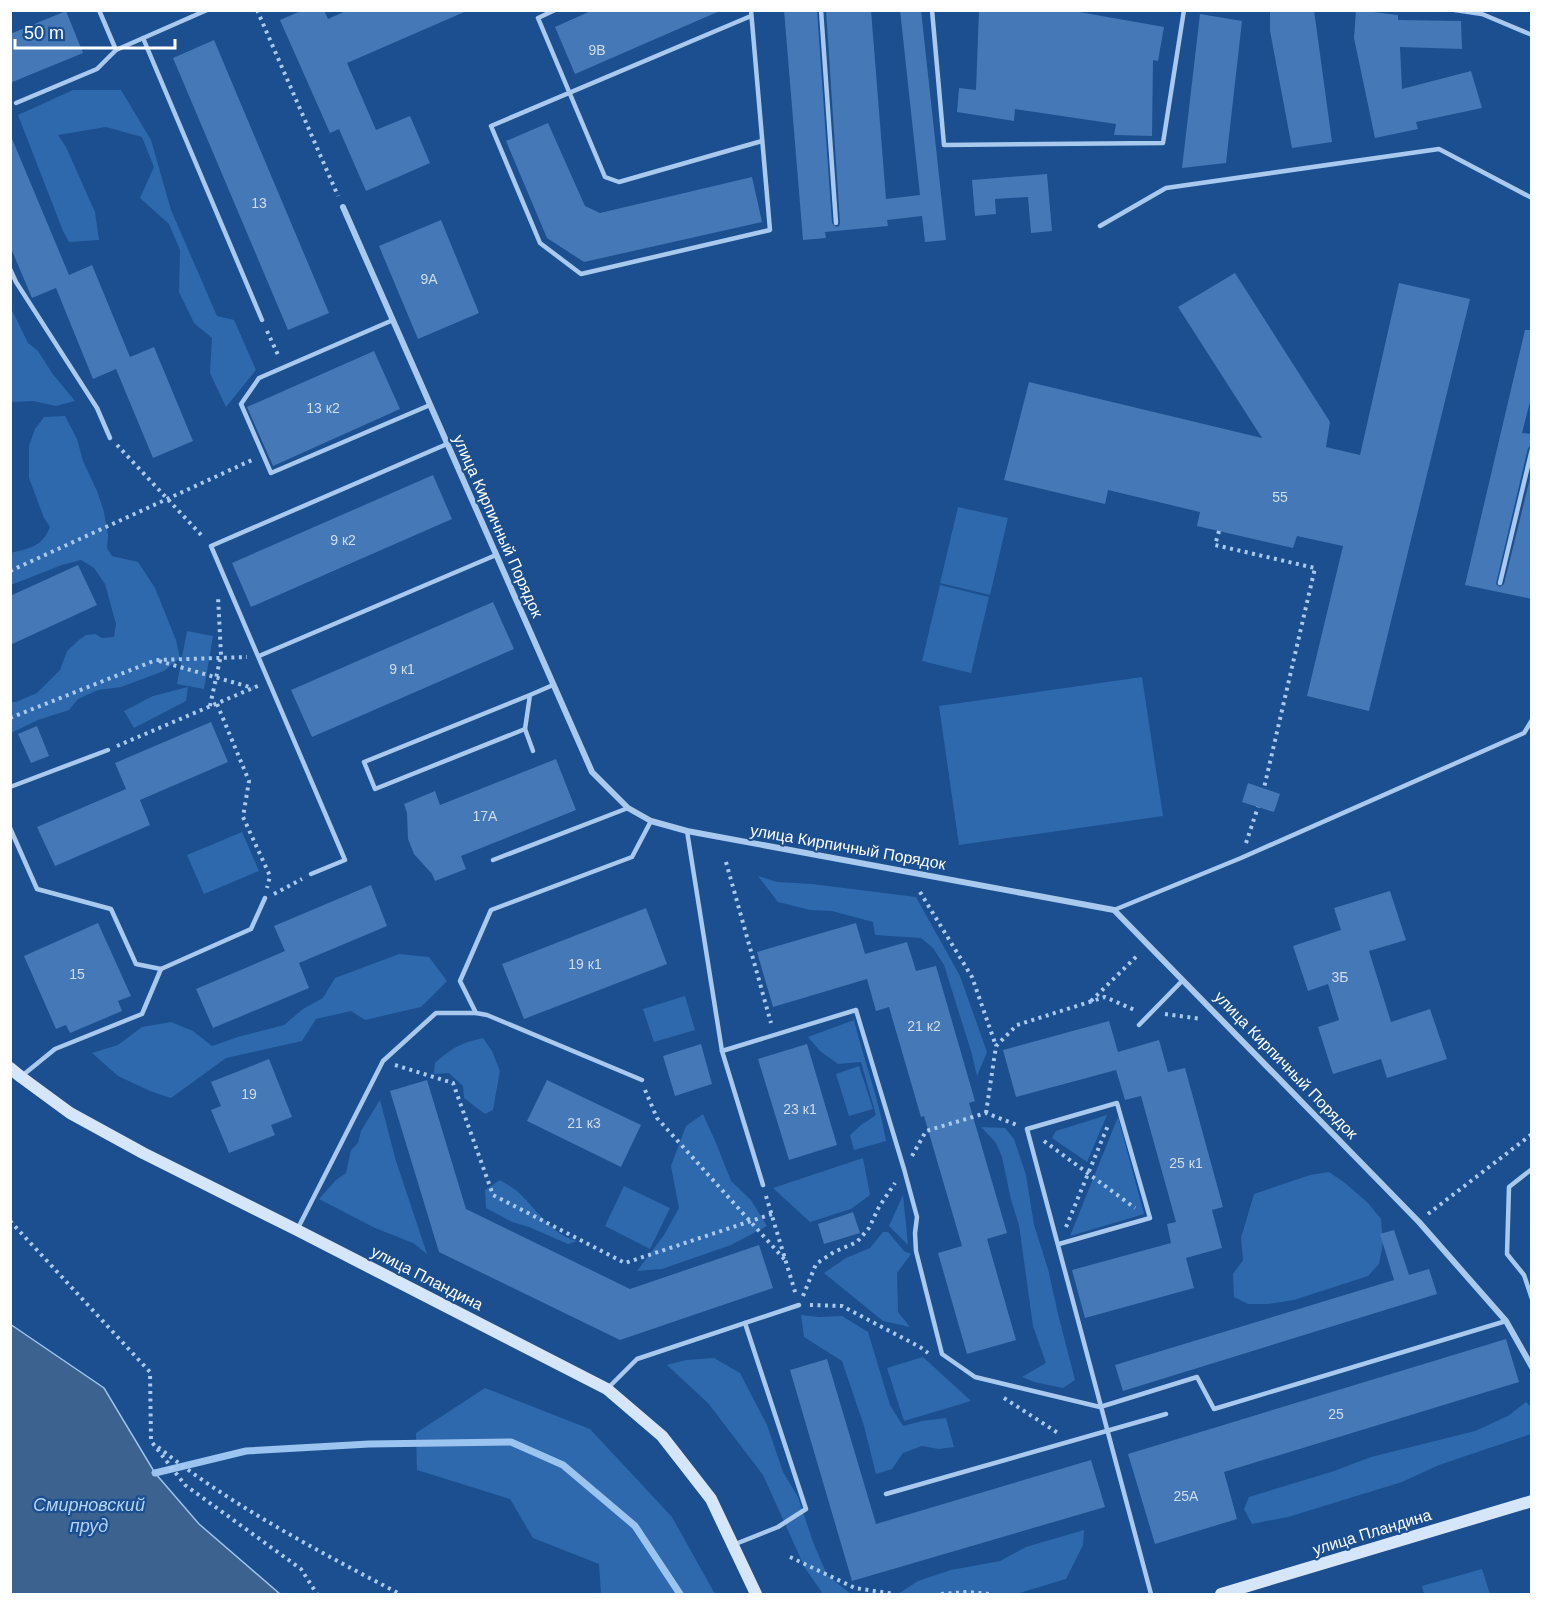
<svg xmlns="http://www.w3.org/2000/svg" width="1542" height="1605" font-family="Arial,sans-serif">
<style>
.green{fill:#2e69ad}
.water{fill:#3c6290;stroke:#9cc4f0;stroke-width:1.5}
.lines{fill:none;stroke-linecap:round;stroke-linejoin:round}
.stream{stroke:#9cc4f0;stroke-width:7}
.building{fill:#4478b7}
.path{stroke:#a9c9ee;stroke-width:4;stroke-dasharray:3 4.5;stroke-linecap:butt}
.lane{stroke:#a9c9ee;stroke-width:4.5}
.street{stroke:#a9c9ee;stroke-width:6}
.secondary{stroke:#d6e6fa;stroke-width:12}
.labels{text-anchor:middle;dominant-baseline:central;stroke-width:4.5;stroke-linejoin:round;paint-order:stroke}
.number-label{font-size:14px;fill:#d0dded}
.street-label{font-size:16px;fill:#fff;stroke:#1b4f8f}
.water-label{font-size:18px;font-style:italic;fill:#b5d3f5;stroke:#1b4f8f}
</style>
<rect width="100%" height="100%" fill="#1b4f8f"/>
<!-- green -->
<g class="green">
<polygon points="73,90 121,90 151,140 171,210 217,316 234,320 256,370 226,407 210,373 212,338 194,323 179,292 180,250 169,224 140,198 154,167 142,137 106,127 58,135 66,147 95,212 99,240 69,242 63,231 18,115"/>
<polygon points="11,308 28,343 38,351 52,373 75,401 56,406 33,401 13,402 11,400"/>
<path d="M65,416l12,23 6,22 14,30 7,21 4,23 -1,13 5,8 26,6 17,26 21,52 4,18 -16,13 -43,16 -23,3 -20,9 -9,11 -31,10 -27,13v-31h5l21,-9 23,-23 7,-19 13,-12 6,-4 9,-1 7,4 12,-1 2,-13 -11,-40 -11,-16 -13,-8 -19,5 -51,20v-32c19,-5 31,-6 39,-26l-6,-9 -15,-40v-32l6,-17 9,-12z"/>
<polygon points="958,507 1008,518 990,595 940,583"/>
<polygon points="940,585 989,597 971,673 922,661"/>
<polygon points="187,631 213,636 204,689 177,684"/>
<polygon points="1142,677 1163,816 959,845 939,706"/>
<polygon points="188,687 186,701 134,728 124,711 153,696"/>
<polygon points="242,832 259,871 204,894 187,855"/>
<polygon points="758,876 777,882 812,884 916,897 960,976 987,1052 977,1076 971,1051 944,965 933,948 921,938 875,935 873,922 832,911 810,910 778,902"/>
<polygon points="399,954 429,957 447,981 421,1007 365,1020 351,1011 316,1019 302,1041 226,1058 171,1098 150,1091 118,1076 92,1053 118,1045 142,1027 171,1022 193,1031 212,1046 241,1036 284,1025 303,1009 323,998 335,978"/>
<polygon points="685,996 695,1030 654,1042 643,1009"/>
<path d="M854,1020c10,41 25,79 32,121l-32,9 -4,-15 11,-10 15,-10 -15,-53 -23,2 -18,-13 -12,-14z"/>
<path d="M483,1038l9,13 8,20 -7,39 -8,4 -21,-16 -1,-12 -14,-13 -15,1 1,-11c17,-15 25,-20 48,-25z"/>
<polygon points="859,1066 873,1109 849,1116 836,1074"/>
<polygon points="380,1100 396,1161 427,1254 413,1243 375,1228 319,1199 336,1180 346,1173 351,1150 358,1143 361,1131"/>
<polygon points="703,1114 716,1143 731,1181 751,1200 767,1226 731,1245 662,1269 637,1271 664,1235 679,1208 671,1166 686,1126"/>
<polygon points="1107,1115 1087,1162 1052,1138 1056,1131"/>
<polygon points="1118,1117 1144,1214 1070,1236"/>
<polygon points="981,1127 1005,1128 1014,1139 1026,1175 1034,1225 1048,1269 1058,1314 1075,1380 1063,1388 1034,1382 1022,1377 1046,1363 1033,1326 1019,1225 1011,1200 1002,1157 996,1143"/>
<polygon points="863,1158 870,1195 851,1209 810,1222 773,1188"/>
<polygon points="1329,1172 1345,1183 1368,1203 1381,1219 1383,1243 1379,1264 1368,1276 1294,1300 1268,1304 1248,1304 1234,1297 1233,1274 1243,1260 1241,1238 1254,1194 1310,1175"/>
<path d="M500,1180c6,4 12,7 17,11 18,16 34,44 60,50l-9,3 -39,-17 -17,-5 -26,-14 -1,-18z"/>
<polygon points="624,1186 670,1208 650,1249 605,1226"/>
<polygon points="903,1195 908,1245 889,1226"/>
<polygon points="883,1232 888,1232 904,1251 911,1254 897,1273 898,1312 910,1327 883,1321 824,1273 846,1258 870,1248"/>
<polygon points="801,1315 819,1317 842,1316 868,1332 890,1405 903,1426 922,1421 946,1418 954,1447 939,1449 922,1446 903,1453 892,1469 876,1474 864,1426 842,1361 804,1337"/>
<polygon points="923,1357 971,1401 904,1421 887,1368"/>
<polygon points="714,1358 740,1373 767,1425 783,1472 798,1497 813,1542 827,1575 851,1594 823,1594 805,1568 763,1475 708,1403 667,1365 686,1360"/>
<polygon points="485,1388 590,1429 672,1517 715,1594 601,1594 599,1564 533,1538 510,1499 417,1470 416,1433"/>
<polygon points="1526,1402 1531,1407 1531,1434 1439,1465 1402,1482 1288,1517 1252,1524 1244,1509 1249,1497 1334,1471 1371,1457 1475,1431 1508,1416"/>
<polygon points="1084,1530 1083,1545 1066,1579 1016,1594 898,1594 918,1581 951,1570 1000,1561 1026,1547"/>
<polygon points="1482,1569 1490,1594 1424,1594 1422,1586"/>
</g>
<!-- water -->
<polygon class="water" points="10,1324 104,1388 155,1473 199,1524 280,1594 11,1594"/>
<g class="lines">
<!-- stream -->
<polyline class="stream" points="155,1473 246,1451 369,1444 511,1442 563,1465 635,1526 680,1594"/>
</g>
<!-- building -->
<g class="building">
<polygon points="303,10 324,10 328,19 348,10 469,10 347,63 376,130 410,116 430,163 366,191 339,129 330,133 280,20"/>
<polygon points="593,10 722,10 575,74 555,27"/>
<polygon points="784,10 817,10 832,223 836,227 839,226 840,223 826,10 871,10 886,199 920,195 900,10 921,10 946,240 925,242 922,216 887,220 888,226 825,232 826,238 803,240"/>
<polygon points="979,10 1068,10 1164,27 1158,61 1153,60 1152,136 1114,135 1116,124 1015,109 1014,121 957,112 959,88 976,90"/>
<polygon points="1270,10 1314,10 1332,142 1292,148 1270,31"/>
<polygon points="1356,10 1398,15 1398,20 1461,21 1462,49 1400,47 1402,89 1471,71 1482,108 1416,122 1418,129 1375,138 1354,38"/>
<polygon points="66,11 83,53 10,83 10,34"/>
<polygon points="1200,14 1242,21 1226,163 1182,168"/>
<polygon points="214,40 329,313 288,330 173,58"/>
<polygon points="548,123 585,206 600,213 752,177 762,222 584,262 547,238 506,141"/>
<polygon points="10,134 69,275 92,265 130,357 154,347 193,441 153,458 116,369 93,379 56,288 32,298 10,246"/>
<polygon points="1047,174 1052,231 1031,233 1028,197 995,199 996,214 975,216 972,180"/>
<polygon points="441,220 479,313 418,339 379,246"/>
<polygon points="1235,273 1330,422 1326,447 1360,455 1399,283 1470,299 1369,711 1307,696 1343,546 1297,536 1293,548 1197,526 1200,512 1108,490 1105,504 1004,480 1029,382 1262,438 1178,307"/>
<polygon points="1525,330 1532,330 1532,394 1522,433 1532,434 1532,445 1528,448 1496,584 1500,587 1504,584 1532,470 1532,599 1465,585"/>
<polygon points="374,351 400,409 273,466 247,407"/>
<polygon points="433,475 452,519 251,607 232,563"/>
<polygon points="78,565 97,605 10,645 10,596"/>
<polygon points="493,602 514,649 312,737 291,690"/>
<polygon points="211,722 228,762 140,800 150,825 55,866 37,827 126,789 115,763"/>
<polygon points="37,726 49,756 31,763 18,734"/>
<polygon points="556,759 576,810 461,856 466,869 435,881 432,874 414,854 408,839 407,813 404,804 435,791 440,805"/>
<polygon points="1248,783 1280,794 1274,812 1242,802"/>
<polygon points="371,885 387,926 299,963 309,988 213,1028 196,989 285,951 274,926"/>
<polygon points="1390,891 1406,940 1369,951 1391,1022 1430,1009 1447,1059 1387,1078 1381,1059 1333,1074 1318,1027 1339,1020 1328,984 1308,991 1293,946 1341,930 1334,908"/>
<polygon points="646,908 667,964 524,1019 502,964"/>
<polygon points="98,923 131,996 118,1001 122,1011 70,1033 66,1025 56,1029 24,956"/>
<polygon points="856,923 865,954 907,942 916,971 936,966 975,1101 969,1103 1007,1233 987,1239 1016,1340 967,1354 938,1253 962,1246 924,1116 921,1117 889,1007 876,1011 867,979 773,1007 757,952"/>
<polygon points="1109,1021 1118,1052 1159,1040 1168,1072 1185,1068 1223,1207 1212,1210 1222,1248 1186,1258 1194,1288 1085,1318 1072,1270 1171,1243 1167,1224 1176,1222 1141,1096 1125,1100 1116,1070 1016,1097 1003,1050"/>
<polygon points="701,1044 712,1084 675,1096 663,1056"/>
<polygon points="807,1044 837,1145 789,1160 758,1059"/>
<polygon points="269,1059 292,1117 271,1125 275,1135 229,1153 211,1110 221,1106 211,1082"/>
<polygon points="427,1080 466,1209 630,1289 759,1245 773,1288 620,1340 439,1252 390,1091"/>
<polygon points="547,1080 641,1125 621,1167 527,1121"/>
<polygon points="853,1212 860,1233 824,1244 818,1224"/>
<polygon points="1394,1230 1409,1275 1429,1269 1437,1294 1123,1391 1115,1365 1394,1280 1380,1234"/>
<polygon points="1506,1339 1519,1382 1224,1472 1237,1519 1155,1544 1128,1454"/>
<polygon points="827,1359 876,1524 1091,1460 1105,1507 852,1581 790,1370"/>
</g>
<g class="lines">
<!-- path -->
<g class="path">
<polyline points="257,10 338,196"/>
<polyline points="267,331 279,357"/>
<polyline points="117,445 204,538"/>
<polyline points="1219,531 1215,545 1315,568 1264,788"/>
<polyline points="10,571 252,460"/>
<polyline points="159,661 253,688"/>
<polyline points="217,704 249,781 243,817 270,876 267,888"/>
<polyline points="210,706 221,655 218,596"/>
<polyline points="10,718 156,660 247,657"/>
<polyline points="117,746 260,685"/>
<polyline points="1246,843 1258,807"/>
<polyline points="726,862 771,1023"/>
<polyline points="920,892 972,977 996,1046"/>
<polyline points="274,894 302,879"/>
<polyline points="1091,1001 1139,954"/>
<polyline points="1165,1014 1202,1019"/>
<polyline points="395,1065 453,1083 493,1195 625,1263 772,1214"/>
<polyline points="645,1090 657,1118 786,1261"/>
<polyline points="986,1113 996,1046 1017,1025 1105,997 1137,1011"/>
<polyline points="1044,1141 1135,1208"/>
<polyline points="912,1156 926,1131 986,1113 1017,1125"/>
<polyline points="766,1196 796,1295"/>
<polyline points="1428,1214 1532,1134"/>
<polyline points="10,1221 150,1372 151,1441 185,1485 301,1569 317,1594"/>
<polyline points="1066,1227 1109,1123"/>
<polyline points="803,1296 816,1264 834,1252 857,1242 869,1228 879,1207 895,1183"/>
<polyline points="810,1305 842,1306 920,1347 928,1353"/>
<polyline points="1004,1398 1058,1433"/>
<path d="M158,1447c74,59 158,103 242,147"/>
<polyline points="790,1557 855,1588 895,1594"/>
<polyline points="941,1594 967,1592 989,1594"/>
</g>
<!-- lane -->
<g class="lane">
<polyline points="99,10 116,50"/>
<polyline points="555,10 538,18 605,177 619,182 762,141"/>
<polyline points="751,10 770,230 581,274 540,243 491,126 751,16"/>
<polyline points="821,10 836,223"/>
<polyline points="932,10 944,145 1163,143 1184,10"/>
<polyline points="1455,10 1482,14 1532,35"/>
<polyline points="143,38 262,320"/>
<polyline points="16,103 97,69 116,50 207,10"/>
<polyline points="1100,226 1166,188 1439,149 1532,198"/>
<polyline points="10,269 16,282 97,408 110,438"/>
<polyline points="393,320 259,378 241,404 271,473 430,405"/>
<polyline points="1500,583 1532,449"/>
<polyline points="259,656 496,555"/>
<polyline points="530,695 364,762 375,789 525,729 530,695 553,685"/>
<polyline points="525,729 533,751"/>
<polyline points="10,787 108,750"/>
<polyline points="10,828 37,889 111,909 136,964 161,969"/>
<polyline points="687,831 722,1051 763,1185"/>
<polyline points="493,860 628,808"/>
<polyline points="311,874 345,860 211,546 447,444"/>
<polyline points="1114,910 1241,858 1524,733 1532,720"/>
<polyline points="476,1013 460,981 491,910 632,857 651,821"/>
<polyline points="1139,1025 1183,980"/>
<polyline points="722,1051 856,1010 904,1169 917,1217 915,1233 916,1251 942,1354 975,1377 1100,1407 1197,1377 1214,1409 1506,1321"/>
<polyline points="23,1075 55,1049 142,1014 161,969 251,929 265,898"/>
<polyline points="1532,1169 1509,1187 1507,1254 1524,1275 1532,1299"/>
<polyline points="297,1230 383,1061 436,1013 476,1013 487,1015 642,1080"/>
<polyline points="1059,1244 1150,1218 1117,1103 1027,1129 1151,1594"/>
<polyline points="609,1387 637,1359 799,1305"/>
<polyline points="886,1494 1166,1414"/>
<polyline points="733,1545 778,1527 806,1509 745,1323"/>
</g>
<!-- street -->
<polyline class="street" points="343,207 592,772 628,808 651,821 687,831 1114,910 1419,1222 1506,1321 1532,1367"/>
<!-- secondary -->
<g class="secondary">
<polyline points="10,1068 21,1077 70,1113 143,1153 297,1230 607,1389 662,1436 711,1499 756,1594"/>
<polyline points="1221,1594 1532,1501"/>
</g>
</g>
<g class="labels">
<!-- number labels -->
<g class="number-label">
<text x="597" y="50">9В</text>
<text x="259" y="203">13</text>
<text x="429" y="279">9А</text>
<text x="323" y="408">13 к2</text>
<text x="1280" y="497">55</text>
<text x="343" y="540">9 к2</text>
<text x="402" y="669">9 к1</text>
<text x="485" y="816">17А</text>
<text x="585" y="964">19 к1</text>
<text x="77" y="974">15</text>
<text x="1340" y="977">3Б</text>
<text x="924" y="1026">21 к2</text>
<text x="249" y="1094">19</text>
<text x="800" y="1109">23 к1</text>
<text x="584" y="1123">21 к3</text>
<text x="1186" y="1163">25 к1</text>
<text x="1336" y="1414">25</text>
<text x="1186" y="1496">25А</text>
</g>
<!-- street labels -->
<g class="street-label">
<text transform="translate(498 526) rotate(66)">улица Кирпичный Порядок</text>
<text transform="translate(848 847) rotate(10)">улица Кирпичный Порядок</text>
<text transform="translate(1286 1065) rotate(46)">улица Кирпичный Порядок</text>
<text transform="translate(427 1278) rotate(27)">улица Пландина</text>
<text transform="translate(1372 1532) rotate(-17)">улица Пландина</text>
</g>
<!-- water labels -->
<g class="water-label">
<text x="89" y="1505">Смирновский<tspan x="89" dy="21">пруд</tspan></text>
</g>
</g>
<!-- border -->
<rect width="1542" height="1605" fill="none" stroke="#ffffff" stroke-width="24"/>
<!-- scale -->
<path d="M15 39v9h160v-9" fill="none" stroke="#ffffff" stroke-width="3"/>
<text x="24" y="39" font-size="18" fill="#ffffff" stroke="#1b4f8f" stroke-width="4.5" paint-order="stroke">50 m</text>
</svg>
